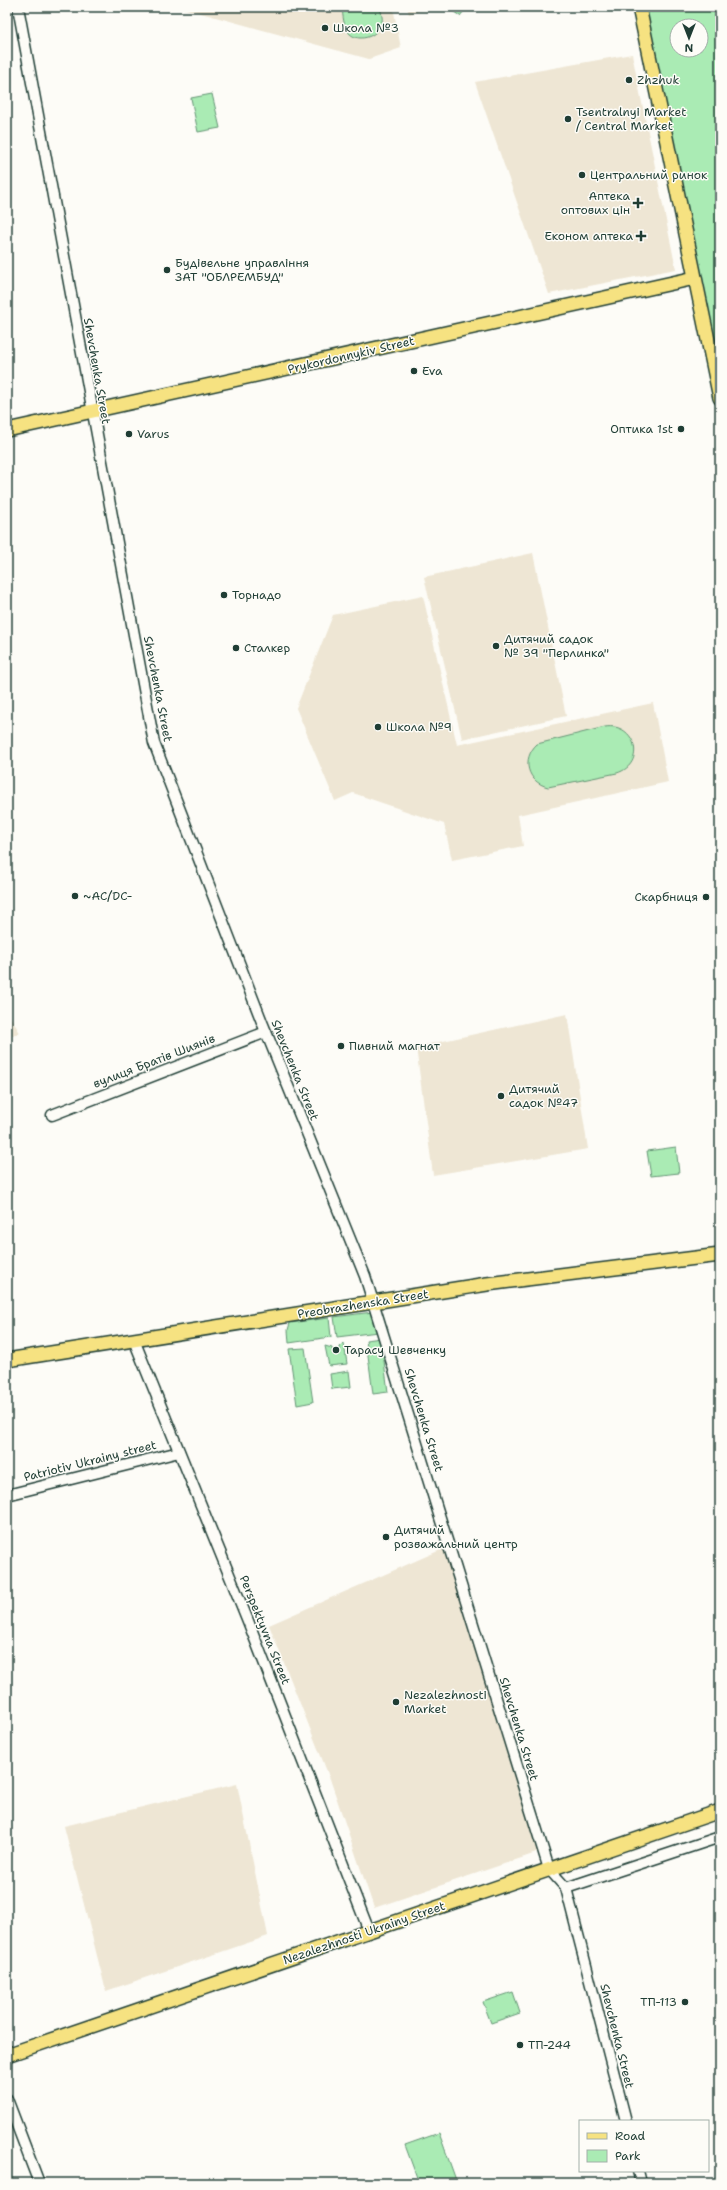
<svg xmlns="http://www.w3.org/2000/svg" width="727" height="2190" font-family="'Shantell Sans',sans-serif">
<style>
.built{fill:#eee6d4}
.green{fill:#aaebb4;stroke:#649474;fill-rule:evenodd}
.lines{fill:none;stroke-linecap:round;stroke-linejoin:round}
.minor-casing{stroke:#1f3d34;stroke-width:13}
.major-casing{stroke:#1f3d34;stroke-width:16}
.minor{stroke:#fdfcf7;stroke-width:10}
.major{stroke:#f6e281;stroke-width:13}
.poi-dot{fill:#1f3d34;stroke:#fdfcf7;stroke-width:1.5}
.labels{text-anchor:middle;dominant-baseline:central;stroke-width:3;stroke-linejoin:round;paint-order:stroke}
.poi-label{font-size:12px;fill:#1f3d34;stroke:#fdfcf7;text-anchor:start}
.street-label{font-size:12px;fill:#1f3d34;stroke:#fdfcf7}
</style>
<rect width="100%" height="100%" fill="#fdfcf7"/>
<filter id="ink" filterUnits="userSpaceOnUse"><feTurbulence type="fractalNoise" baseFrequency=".025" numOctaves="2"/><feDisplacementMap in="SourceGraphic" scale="8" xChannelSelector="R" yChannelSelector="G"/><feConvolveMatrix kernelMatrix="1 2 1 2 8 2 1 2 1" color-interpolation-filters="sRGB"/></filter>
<g filter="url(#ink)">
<!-- built -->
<g class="built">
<polygon points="179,7 393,7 401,48 369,59"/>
<polygon points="407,7 434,7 409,14"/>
<polygon points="632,54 676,269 549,294 475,82"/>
<polygon points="533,553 566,716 462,739 424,577"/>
<polygon points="423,596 457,745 653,703 668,782 518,815 523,846 452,860 444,824 353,793 335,801 296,708 333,615"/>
<polygon points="7,1011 20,1033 7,1038"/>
<polygon points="567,1014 588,1149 433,1175 416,1047"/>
<polygon points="445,1548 539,1852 374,1908 330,1779 269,1625"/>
<polygon points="237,1784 268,1936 106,1991 64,1826"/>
</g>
<!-- green -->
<g class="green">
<path d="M342,7h38c1,5 3,11 2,15 -3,14 -22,21 -32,12 -7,-7 -7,-19 -8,-27z"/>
<polygon points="453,7 467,7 460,16 451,10"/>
<path d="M646,7h74v369zM677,26h24v24h-24z"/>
<polygon points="212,94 220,128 198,132 191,98"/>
<path d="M605,727c31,-5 42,37 12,46l-69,14c-21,-5 -27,-28 -11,-43z"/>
<polygon points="676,1147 679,1173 651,1176 647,1151"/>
<polygon points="373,1312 378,1332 337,1337 334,1317"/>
<polygon points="329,1318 331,1337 289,1343 288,1330 290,1323"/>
<polygon points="381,1338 388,1392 373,1394 366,1340"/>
<polygon points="344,1343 347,1364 329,1366 325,1346 332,1348 333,1354 340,1353 340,1347"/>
<polygon points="305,1348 313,1402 297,1405 289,1349"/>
<polygon points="349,1371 351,1387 332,1389 330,1374"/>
<polygon points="513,1992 520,2013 491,2023 483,2002"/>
<polygon points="439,2133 456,2180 447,2183 419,2183 405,2145"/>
</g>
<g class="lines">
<!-- minor casing -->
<g class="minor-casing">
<g id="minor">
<polyline points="18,7 154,743 262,1022 365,1276 549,1869 566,1888 626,2121"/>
<polyline points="52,1115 266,1032"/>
<polyline points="134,1340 248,1621 369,1931"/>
<polyline points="7,1495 179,1452"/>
<polyline points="566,1888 720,1837"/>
<polyline points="7,2099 39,2183"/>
<polyline points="638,2171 641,2183"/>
</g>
</g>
<!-- major casing -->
<g class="major-casing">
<g id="major">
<polyline points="639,7 720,398"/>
<polyline points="7,430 695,278"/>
<polyline points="7,1360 487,1284 720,1255"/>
<polyline points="7,2055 720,1811"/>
</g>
</g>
<!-- minor -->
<use href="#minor" class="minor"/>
<!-- major -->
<use href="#major" class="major"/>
</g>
</g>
<!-- markers -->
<g class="poi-dot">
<circle cx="325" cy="28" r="4"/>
<circle cx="629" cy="80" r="4"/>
<circle cx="568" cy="119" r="4"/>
<circle cx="582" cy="175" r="4"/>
<path d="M636 197h4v4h4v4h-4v4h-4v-4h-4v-4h4z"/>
<path d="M639 230h4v4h4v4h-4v4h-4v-4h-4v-4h4z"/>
<circle cx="167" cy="270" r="4"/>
<circle cx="414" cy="371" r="4"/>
<circle cx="681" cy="429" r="4"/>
<circle cx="129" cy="434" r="4"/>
<circle cx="224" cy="595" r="4"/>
<circle cx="496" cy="646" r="4"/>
<circle cx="236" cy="648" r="4"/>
<circle cx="378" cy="727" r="4"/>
<circle cx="75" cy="896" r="4"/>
<circle cx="706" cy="897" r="4"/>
<circle cx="341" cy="1046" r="4"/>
<circle cx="501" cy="1096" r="4"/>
<circle cx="336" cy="1350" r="4"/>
<circle cx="386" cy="1537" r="4"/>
<circle cx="396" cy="1702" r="4"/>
<circle cx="685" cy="2002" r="4"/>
<circle cx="520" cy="2045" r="4"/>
</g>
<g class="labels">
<!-- poi labels -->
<g class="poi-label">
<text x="333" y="28">Школа №3</text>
<text x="637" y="80">Zhzhuk</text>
<text x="576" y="112">Tsentralnyi Market<tspan x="576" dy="14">/ Central Market</tspan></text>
<text x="590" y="175">Центральний ринок</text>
<text x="630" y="196" text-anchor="end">Аптека<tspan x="630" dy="14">оптових цін</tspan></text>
<text x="633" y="236" text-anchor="end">Економ аптека</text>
<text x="175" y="263">Будівельне управління<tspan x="175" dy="14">ЗАТ "ОБЛРЕМБУД"</tspan></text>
<text x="422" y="371">Eva</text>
<text x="673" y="429" text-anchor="end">Оптика 1st</text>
<text x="137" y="434">Varus</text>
<text x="232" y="595">Торнадо</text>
<text x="504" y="639">Дитячий садок<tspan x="504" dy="14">№ 39 "Перлинка"</tspan></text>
<text x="244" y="648">Сталкер</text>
<text x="386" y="727">Школа №9</text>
<text x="83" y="896">~AC/DC-</text>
<text x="698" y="897" text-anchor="end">Скарбниця</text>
<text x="349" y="1046">Пивний магнат</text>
<text x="509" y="1089">Дитячий<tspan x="509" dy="14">садок №47</tspan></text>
<text x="344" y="1350">Тарасу Шевченку</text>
<text x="394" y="1530">Дитячий<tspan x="394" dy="14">розважальний центр</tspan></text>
<text x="404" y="1695">Nezalezhnosti<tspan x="404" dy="14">Market</tspan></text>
<text x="677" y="2002" text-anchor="end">ТП-113</text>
<text x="528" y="2045">ТП-244</text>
</g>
<!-- street labels -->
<g class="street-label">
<text transform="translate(351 355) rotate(-13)">Prykordonnykiv Street</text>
<text transform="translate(97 371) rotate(80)">Shevchenka Street</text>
<text transform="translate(158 689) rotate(79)">Shevchenka Street</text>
<text transform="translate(154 1061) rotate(-21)">вулиця Братів Шиянів</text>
<text transform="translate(295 1070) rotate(68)">Shevchenka Street</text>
<text transform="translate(363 1304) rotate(-9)">Preobrazhenska Street</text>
<text transform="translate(424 1420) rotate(73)">Shevchenka Street</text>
<text transform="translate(90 1461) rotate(-14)">Patriotiv Ukrainy street</text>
<text transform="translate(265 1630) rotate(68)">Perspektyvna Street</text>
<text transform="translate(519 1729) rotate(73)">Shevchenka Street</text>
<text transform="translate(364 1933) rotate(-19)">Nezalezhnosti Ukrainy Street</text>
<text transform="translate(617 2036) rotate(76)">Shevchenka Street</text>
</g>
</g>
<!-- margin -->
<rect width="727" height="2190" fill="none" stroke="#fdfcf7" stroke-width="24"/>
<rect x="12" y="12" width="703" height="2166" fill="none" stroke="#1f3d34" stroke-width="1.5" filter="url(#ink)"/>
<!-- legend -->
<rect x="579" y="2120" width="130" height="52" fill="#fdfcf7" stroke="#a4b0a9"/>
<rect x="587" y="2133" width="20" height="6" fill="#f6e281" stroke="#a4b0a9"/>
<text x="615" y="2140" font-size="12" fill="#1f3d34">Road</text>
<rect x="587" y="2150" width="20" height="12" fill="#aaebb4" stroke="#a4b0a9"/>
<text x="615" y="2160" font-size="12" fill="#1f3d34">Park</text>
<!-- north arrow -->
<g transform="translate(689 38) rotate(180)"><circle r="19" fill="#fdfcf7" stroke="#a4b0a9"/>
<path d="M0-3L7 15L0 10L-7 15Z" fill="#1f3d34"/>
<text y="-6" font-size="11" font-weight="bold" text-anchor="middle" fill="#1f3d34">N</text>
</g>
</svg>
